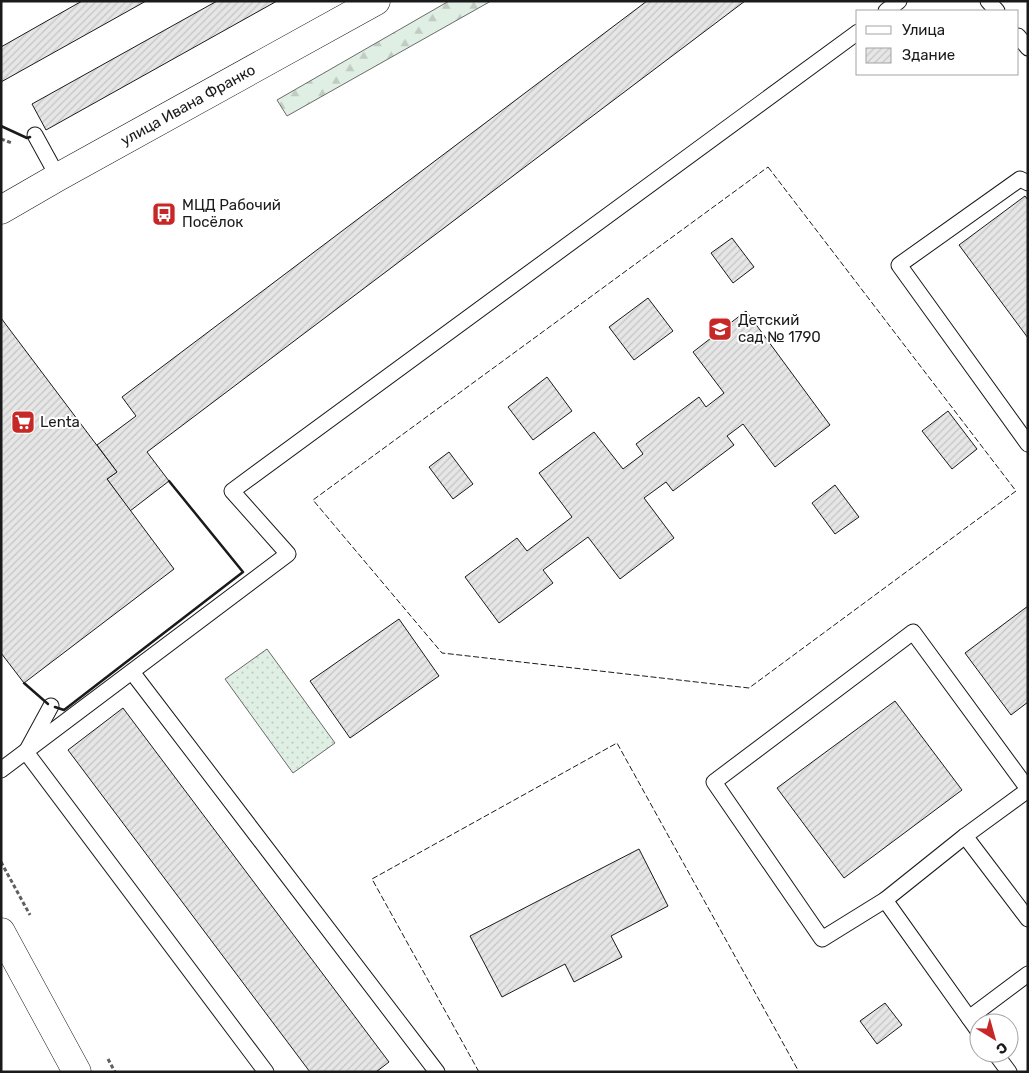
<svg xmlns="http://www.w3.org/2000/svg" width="1029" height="1073" font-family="Rubik,sans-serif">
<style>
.grass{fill:url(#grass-dots);stroke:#6a6a6a}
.forest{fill:url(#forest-firs);stroke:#6a6a6a}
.building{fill:url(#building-hatch);stroke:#1a1a1a}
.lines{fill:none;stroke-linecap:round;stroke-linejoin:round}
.lane-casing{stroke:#1a1a1a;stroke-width:17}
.street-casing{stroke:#1a1a1a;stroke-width:29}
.secondary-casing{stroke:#1a1a1a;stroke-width:29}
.path{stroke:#5f5f5f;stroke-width:3;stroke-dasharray:4 2.5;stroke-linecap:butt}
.lane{stroke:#fff;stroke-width:15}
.street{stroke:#fff;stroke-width:28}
.secondary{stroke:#fff;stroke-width:28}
.fence{stroke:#1a1a1a;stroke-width:1;stroke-dasharray:6 2.5;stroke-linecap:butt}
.wall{stroke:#1a1a1a;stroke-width:2.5}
.labels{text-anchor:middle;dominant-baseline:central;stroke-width:4;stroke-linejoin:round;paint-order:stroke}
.street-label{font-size:15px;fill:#1a1a1a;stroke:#fff}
.poi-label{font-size:15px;fill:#1a1a1a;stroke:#fff;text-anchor:start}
</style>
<defs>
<pattern id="grass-dots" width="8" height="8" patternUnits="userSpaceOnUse" patternTransform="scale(1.25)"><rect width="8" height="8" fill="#e0efe3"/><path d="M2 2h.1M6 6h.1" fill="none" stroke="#c0ccc2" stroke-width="1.8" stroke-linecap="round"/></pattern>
<pattern id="forest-firs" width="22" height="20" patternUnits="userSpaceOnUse" patternTransform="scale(1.25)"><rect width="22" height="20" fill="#e0efe3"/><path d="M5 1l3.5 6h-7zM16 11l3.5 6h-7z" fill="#c0ccc2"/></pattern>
<pattern id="building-hatch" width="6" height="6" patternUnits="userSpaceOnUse" patternTransform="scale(1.25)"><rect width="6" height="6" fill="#e6e6e6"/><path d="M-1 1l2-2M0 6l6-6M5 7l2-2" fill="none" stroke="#c5c5c5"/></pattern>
</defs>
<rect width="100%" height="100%" fill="#fff"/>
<!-- grass -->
<polygon class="grass" points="267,649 335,743 293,773 225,679"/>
<!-- forest -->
<polygon class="forest" points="449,1 491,1 287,116 277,100"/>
<!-- building -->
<g class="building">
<polygon points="82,1 146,1 1,82 1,47"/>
<polygon points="217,1 277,1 46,130 32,104"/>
<polygon points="647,1 745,1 147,452 169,481 130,511 107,479 117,472 97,445 136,416 122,397"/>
<polygon points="1025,196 1028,200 1028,338 959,245"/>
<polygon points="732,238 754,267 733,283 711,253"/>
<polygon points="648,298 673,331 634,360 609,327"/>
<polygon points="746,311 830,425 775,467 743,424 727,436 734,445 673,491 666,482 644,498 674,538 620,579 588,537 543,570 553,583 499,623 465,577 517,538 527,551 572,517 539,473 594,432 623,469 643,454 636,444 699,397 706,407 724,393 693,352"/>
<polygon points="1,318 117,472 107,479 174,569 24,683 1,653"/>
<polygon points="547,377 572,411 533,440 508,407"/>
<polygon points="948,411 977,449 952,469 922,431"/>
<polygon points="449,452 473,484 453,499 429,467"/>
<polygon points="835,485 859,517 835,534 812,503"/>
<polygon points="1028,606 1028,702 1011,715 965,653"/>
<polygon points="399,619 439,676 350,738 310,681"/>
<polygon points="895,701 962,790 844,878 777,788"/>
<polygon points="123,708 389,1062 376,1072 310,1072 68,750"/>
<polygon points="639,849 668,906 611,936 622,957 574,982 565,964 502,997 470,936"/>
<polygon points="885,1003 902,1025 877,1044 860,1021"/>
</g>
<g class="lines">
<!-- lane casing -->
<g class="lane-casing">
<g id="lane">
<polyline points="988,1 997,11"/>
<polyline points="886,11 899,1"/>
<polyline points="1018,36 1028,48"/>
<polyline points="35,135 58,177"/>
<polyline points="1028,183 1020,179 899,265 1028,444"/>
<polyline points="132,672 437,1072"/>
<polyline points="51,706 26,752 266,1072"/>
<polyline points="1,770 288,554 232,491 858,32"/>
<polyline points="965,836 1028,919"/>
<polyline points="885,900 822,939 714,782 913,632 1028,789"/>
<polyline points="969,1018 1028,974"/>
<polyline points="979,1032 885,900 965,836 1028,790"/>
<polyline points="995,1053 1009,1072"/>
</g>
</g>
<!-- street casing -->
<g class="street-casing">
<polyline id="street" points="1,932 77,1072"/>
</g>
<!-- secondary casing -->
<g class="secondary-casing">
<polyline id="secondary" points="1,210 58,177 376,1"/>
</g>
<!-- path -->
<g class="path">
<polyline points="1,139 12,143"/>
<polyline points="1,862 30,915"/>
<polyline points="108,1059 115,1072"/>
</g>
<!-- lane -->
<use href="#lane" class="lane"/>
<!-- street -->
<use href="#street" class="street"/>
<!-- secondary -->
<use href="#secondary" class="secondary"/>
<!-- fence -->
<g class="fence">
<polygon points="768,167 1016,491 749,688 442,653 313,500"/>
<polyline points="479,1072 372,879 617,743 799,1072"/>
</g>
<!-- wall -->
<g class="wall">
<polyline points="1,126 27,138 30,137"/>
<polyline points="24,683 48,704"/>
<polyline points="55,707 64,710 243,572 169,481"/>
</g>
</g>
<!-- icons -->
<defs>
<g id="bus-square" transform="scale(1.25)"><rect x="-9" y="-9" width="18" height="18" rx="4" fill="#c62828" stroke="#fff"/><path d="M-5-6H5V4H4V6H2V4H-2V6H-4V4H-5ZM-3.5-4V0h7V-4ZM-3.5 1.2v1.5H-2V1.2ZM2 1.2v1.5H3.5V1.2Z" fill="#fff"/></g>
<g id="school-square" transform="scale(1.25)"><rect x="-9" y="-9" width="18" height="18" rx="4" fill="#c62828" stroke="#fff"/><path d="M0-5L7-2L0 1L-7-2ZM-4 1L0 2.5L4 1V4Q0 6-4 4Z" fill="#fff"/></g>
<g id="supermarket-square" transform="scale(1.25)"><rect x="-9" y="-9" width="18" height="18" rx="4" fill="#c62828" stroke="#fff"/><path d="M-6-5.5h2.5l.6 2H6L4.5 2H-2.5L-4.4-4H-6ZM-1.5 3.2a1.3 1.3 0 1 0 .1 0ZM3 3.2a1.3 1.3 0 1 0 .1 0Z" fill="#fff"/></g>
</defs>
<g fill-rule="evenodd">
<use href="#bus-square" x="164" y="214"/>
<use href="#school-square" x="720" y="329"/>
<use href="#supermarket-square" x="23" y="422"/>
</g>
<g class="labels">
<!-- street labels -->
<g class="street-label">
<text transform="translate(188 105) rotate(-29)">улица Ивана Франко</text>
</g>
<!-- poi labels -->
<g class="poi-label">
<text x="182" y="205">МЦД Рабочий<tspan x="182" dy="17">Посёлок</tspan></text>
<text x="738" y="320">Детский<tspan x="738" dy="17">сад № 1790</tspan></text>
<text x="40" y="422">Lenta</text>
</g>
</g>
<!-- border -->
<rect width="1029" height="1073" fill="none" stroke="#1a1a1a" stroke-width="5"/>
<!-- legend -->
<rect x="856" y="10" width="162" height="65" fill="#ffffff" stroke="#a3a3a3"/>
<rect x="866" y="26" width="25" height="8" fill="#ffffff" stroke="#a3a3a3"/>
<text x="902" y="35" font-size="15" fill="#1a1a1a">Улица</text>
<rect x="866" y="48" width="25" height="15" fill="url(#building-hatch)" stroke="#a3a3a3"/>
<text x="902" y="60" font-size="15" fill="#1a1a1a">Здание</text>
<!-- north arrow -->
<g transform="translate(994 1038) rotate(143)"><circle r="24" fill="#ffffff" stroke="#a3a3a3"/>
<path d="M0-4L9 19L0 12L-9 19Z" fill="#c62828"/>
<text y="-8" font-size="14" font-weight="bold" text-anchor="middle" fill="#1a1a1a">С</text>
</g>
</svg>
